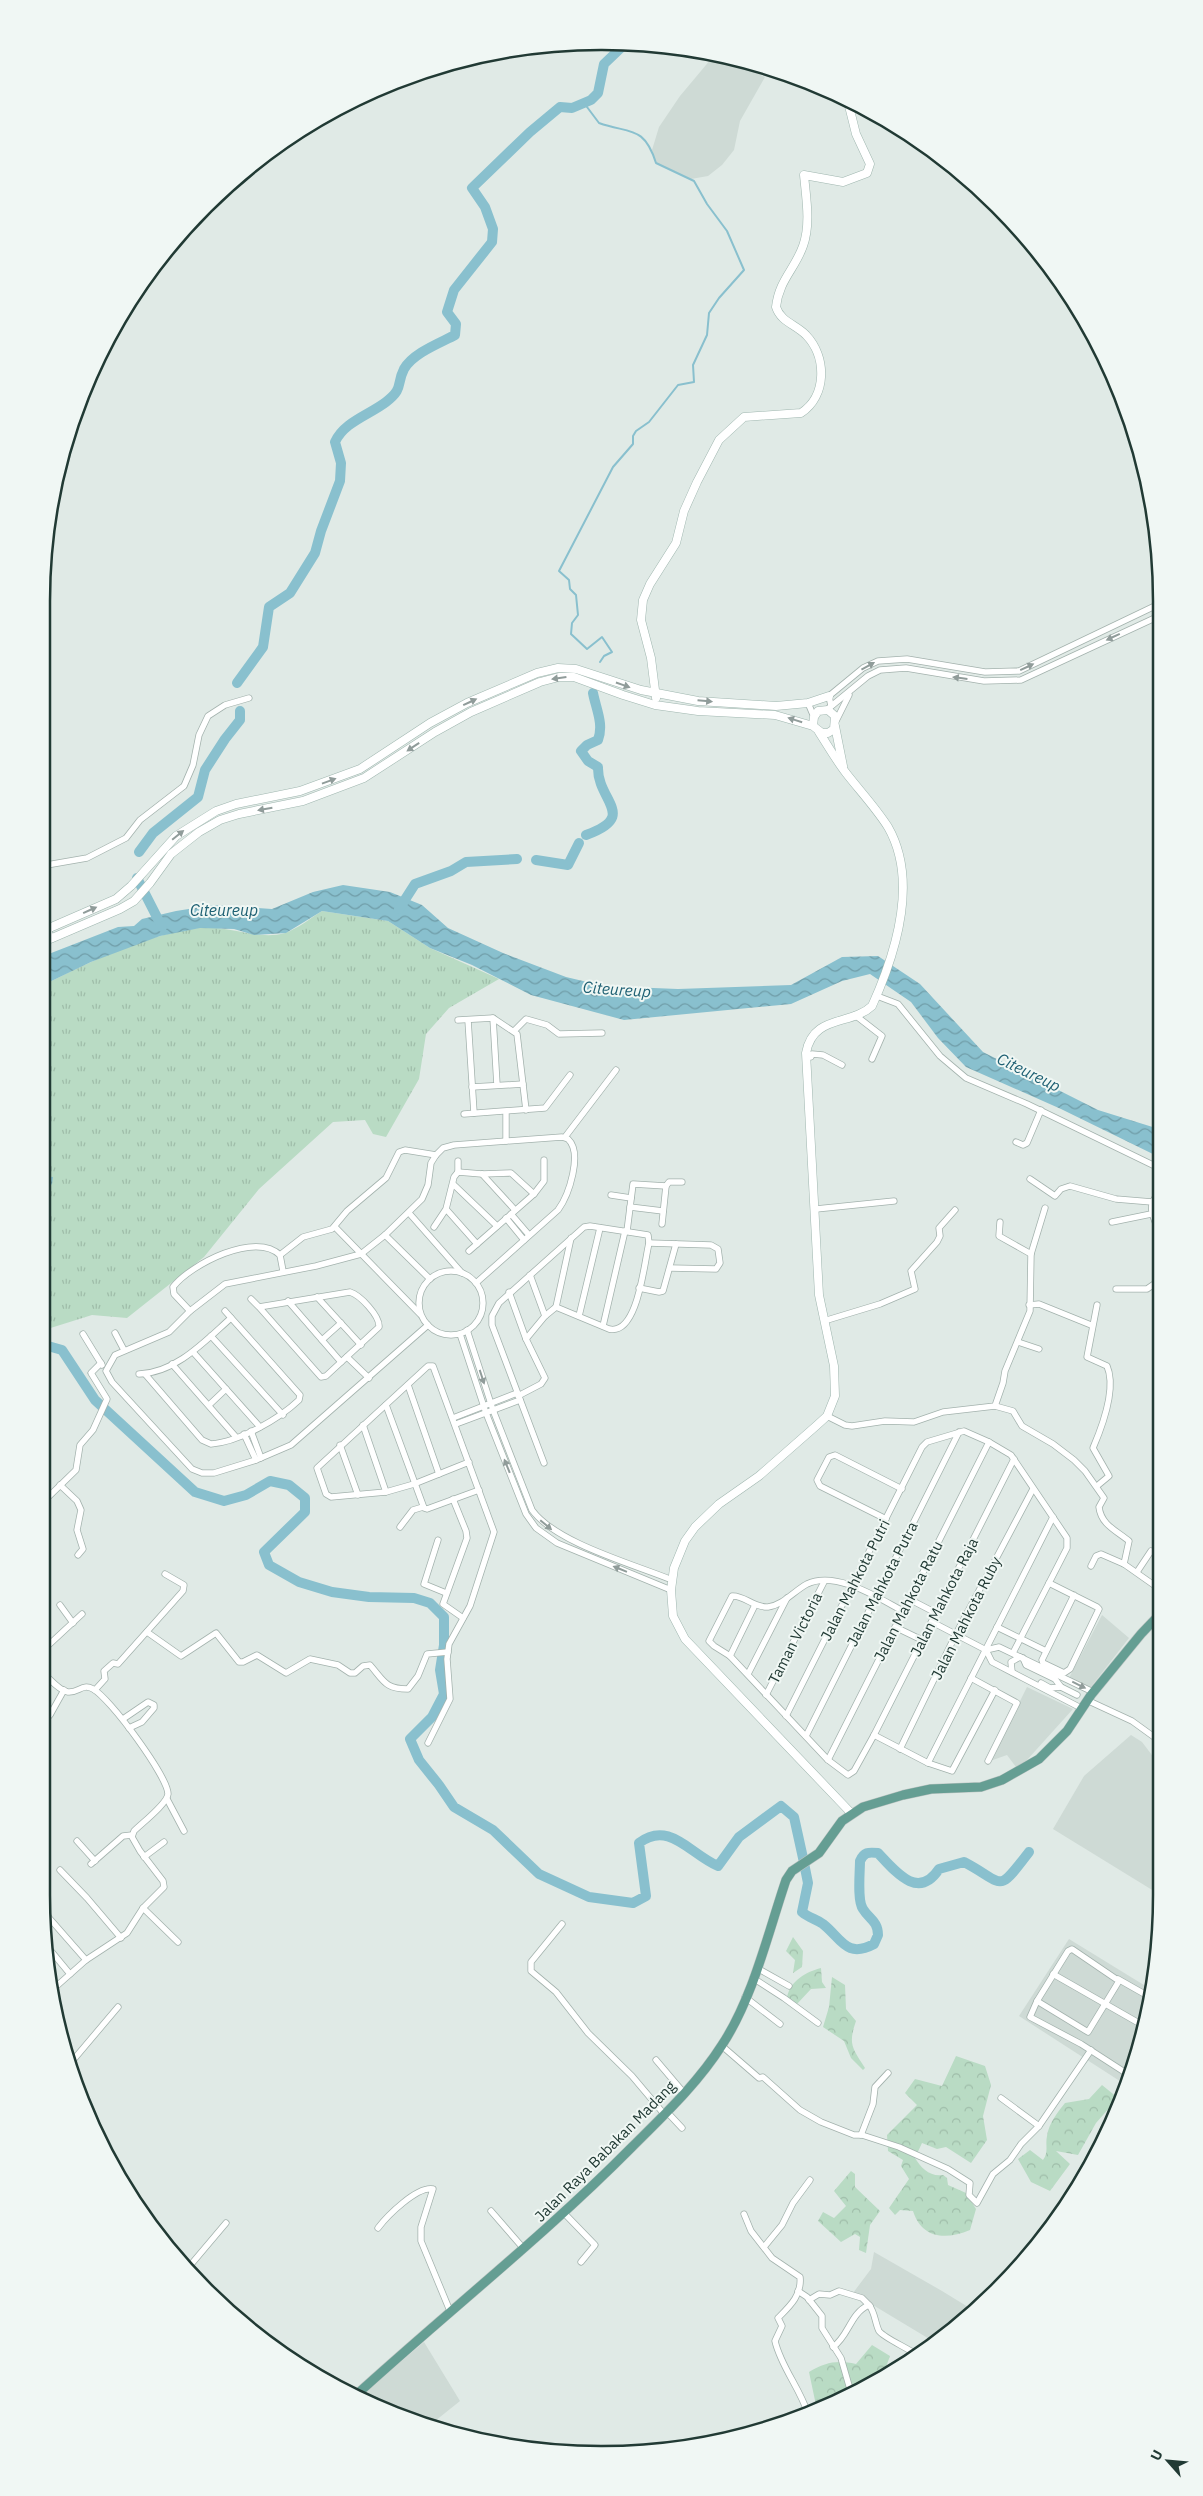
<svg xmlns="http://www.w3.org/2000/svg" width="1203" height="2496" font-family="'IBM Plex Sans',sans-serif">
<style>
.built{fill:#cedad5}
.grass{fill:url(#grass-tufts)}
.forest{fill:url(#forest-crowns)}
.water{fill:url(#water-waves)}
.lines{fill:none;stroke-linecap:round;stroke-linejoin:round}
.stream{stroke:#89c0ce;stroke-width:2}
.river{stroke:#89c0ce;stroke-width:10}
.street-casing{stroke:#a3b2ad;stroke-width:7}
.secondary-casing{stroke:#9fb6af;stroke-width:9}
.primary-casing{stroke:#bcc4c2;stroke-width:10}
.street{stroke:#fff;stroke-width:5.5}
.secondary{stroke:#fff;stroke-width:8}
.primary{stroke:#659e93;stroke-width:9}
.oneway{fill:#909c9a}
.labels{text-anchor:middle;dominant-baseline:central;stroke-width:4;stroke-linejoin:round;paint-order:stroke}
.street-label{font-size:15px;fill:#213a34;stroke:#f0f7f4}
.water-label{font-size:16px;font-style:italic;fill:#1e6073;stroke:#f0f7f4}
.rim{fill:none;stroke:#213a34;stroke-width:2.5}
</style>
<defs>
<pattern id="grass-tufts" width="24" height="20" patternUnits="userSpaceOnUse" patternTransform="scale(1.25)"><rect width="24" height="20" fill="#b9dbc4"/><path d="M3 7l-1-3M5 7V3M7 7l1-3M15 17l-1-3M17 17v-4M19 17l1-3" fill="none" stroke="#9fbda9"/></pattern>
<pattern id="forest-crowns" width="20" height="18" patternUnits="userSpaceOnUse" patternTransform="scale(1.25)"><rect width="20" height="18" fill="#b9dbc4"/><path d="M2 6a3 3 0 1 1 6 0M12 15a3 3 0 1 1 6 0" fill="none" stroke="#9fbda9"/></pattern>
<pattern id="water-waves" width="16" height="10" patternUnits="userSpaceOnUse" patternTransform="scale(1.25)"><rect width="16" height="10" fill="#89c0ce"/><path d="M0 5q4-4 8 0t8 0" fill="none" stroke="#709da8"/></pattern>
</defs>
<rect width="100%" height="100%" fill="#e0eae6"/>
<!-- built -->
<g class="built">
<polygon points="719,56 765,77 740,121 734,150 722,165 708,176 691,179 656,163 652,150 659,127 680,96 711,59"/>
<polygon points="1102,1615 1129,1638 1090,1688 1069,1678"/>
<polygon points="1027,1687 1073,1709 1027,1760 1016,1767 1007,1755 990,1761"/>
<polygon points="1131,1735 1142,1742 1161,1767 1162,1896 1053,1829 1084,1776"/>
<polygon points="1069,1939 1152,1990 1151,2004 1126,2085 1019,2016"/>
<polygon points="874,2252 942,2291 973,2310 936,2343 853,2293 871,2269"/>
<polygon points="424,2342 460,2401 430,2425 419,2417 415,2421 381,2409 366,2391"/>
</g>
<!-- grass -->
<path class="grass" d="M322,911l66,10 42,27 69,31 -50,29 -23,26 -7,45 -33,58 -13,-3 -8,-14 -32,2 -74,67 -55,68 -77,61 -35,-3 -51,16v-345c50,-24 102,-51 157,-58 30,-4 59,13 87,5 12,-4 26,-15 37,-22z"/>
<!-- forest -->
<g class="forest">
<polygon points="793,1937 803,1951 802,1967 793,1973 795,1960 786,1951"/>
<path d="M821,1968l1,14 4,6 -15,1 -14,15 -10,-7c4,-17 19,-25 34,-29z"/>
<path d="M832,1977l13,8 1,24 10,12c-8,23 -4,27 9,47l-2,2 -12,-12 -7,-17 -21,-14 6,-20z"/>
<path d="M956,2056l29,10 6,19 -8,31 4,24 -16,23 -25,-16 -9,2 -15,-6 -7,15c6,10 15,19 28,17l4,3 1,7 18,8 10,16 -6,21c-24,10 -48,9 -57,-19l-13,-1 -5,5 -6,-7 20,-29 -8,-13 2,-6 -15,-9 -1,-16 30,-30 -12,-12 10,-14 27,7z"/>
<path d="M1102,2085l16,13 -22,25 -18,32 -22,-4 14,13 -20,27 -19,-9 -13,-23 12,-9 13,10c6,-8 2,-15 4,-24 2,-13 10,-23 18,-33l24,-4z"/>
<polygon points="851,2171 855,2174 855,2187 880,2211 870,2225 866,2253 859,2250 860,2237 855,2234 841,2242 818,2221 823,2212 834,2218 846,2206 834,2191"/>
<path d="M872,2345l18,11 -4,11 -10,5c-11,22 -37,29 -59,38l-8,-38c17,-10 28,-12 47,-8z"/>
</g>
<!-- water -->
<g class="water">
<polygon points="343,885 390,892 422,905 448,928 503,953 566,977 604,986 678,989 791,985 842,957 878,956 920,984 983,1052 1098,1110 1159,1129 1159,1157 1061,1109 966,1067 938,1038 911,1002 870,974 842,981 791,1004 624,1020 531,995 472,965 430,948 388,921 322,911 286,933 254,935 234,929 200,928 160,936 91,962 41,986 41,957 118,927 134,926 142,919 176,911 214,905 272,909 313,892"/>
<polygon points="41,1176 53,1177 52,1184 41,1194"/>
</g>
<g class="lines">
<!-- stream -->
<path class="stream" d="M584,103l15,20c31,11 45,2 57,40l38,18 13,23 20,27 17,39 -25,28 -10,15 -2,22 -14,30 1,17 -16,3 -29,37 -13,9 -3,5v8l-20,23 -54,104 10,9 1,9 6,6 2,20 -6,8 -1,11 16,15 15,-12 10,15 -8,4 -4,6"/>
<!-- river -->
<g class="river">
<path d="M237,683l26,-36 6,-40 21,-14 25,-40 6,-22 19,-50 1,-18 -6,-21c9,-20 34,-27 51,-40 18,-14 10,-17 18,-33 9,-16 36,-26 51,-34l1,-11 -9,-12 7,-22 38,-48 1,-13 -8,-22 -13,-19 58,-56 30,-25 12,1 19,-8 7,-7 6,-29 21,-20"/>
<path d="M586,835c53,-19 11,-34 12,-68l-10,-6 -7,-10 6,-6 11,-5c6,-16 -2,-31 -5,-47"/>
<polyline points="139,852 153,833 198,797 205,770 225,739 240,720 240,711"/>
<polyline points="536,860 568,865 579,843"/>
<polyline points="137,878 162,927"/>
<polyline points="399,909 415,884 451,871 466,862 517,859"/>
<path d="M41,1344l21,6 33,50 100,92 29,9 22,-6 24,-14 19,4 16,13v14l-41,40 5,13 30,17 33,10 37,5 45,1 16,5 14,14v28l-4,25 4,24 -12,23 -22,22 9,21 20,25 15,22 39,23 46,44 50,23 44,6 13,-7 -7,-53c30,-23 51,11 79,23l21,-29 42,-31 13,11 9,41 5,25 -6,29c7,6 14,7 21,12 18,14 23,35 51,20l4,-9c0,-14 -9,-16 -15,-26 -6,-8 -3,-38 -3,-48 4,-9 8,-9 18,-8 17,18 40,48 61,16l25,-7c42,22 32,33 65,-10"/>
</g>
<!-- street casing -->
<g class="street-casing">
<g id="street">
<polyline points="808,703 814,717"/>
<polyline points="831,706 829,696 863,668 878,661 907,659 985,672 1019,671 1157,605"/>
<polyline points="829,708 868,676 880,670 906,668 984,681 1021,680 1157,617"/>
<polyline points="836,721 849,695"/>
<polyline points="41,866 87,858 126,838 140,820 184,786 193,765 199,735 208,716 225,705 249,698"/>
<polyline points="41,943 50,939"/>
<polyline points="877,996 898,1004 940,1056 966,1078 1027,1104 1159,1168"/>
<polyline points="855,1015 882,1036 872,1059"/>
<polyline points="493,1018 497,1085"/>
<polyline points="458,1020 493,1018 517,1034 526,1110"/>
<polyline points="468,1020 474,1113"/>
<polyline points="514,1031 526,1019 547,1025 559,1034 602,1033"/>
<polyline points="807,1057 811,1057 812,1054 823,1055 842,1065"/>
<polyline points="472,1087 523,1084"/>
<polyline points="506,1112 506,1141"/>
<polyline points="464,1114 545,1108 570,1075"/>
<polyline points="565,1137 616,1070"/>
<polyline points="1016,1142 1023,1145 1027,1143 1041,1110"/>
<polyline points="458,1161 458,1172"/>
<polyline points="482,1174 515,1210"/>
<polyline points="1030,1179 1055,1196 1061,1189 1070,1186 1116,1199 1152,1202"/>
<polyline points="453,1184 497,1226"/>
<path d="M1159,1193c-13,12 -6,24 0,38"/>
<polyline points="534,1194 544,1181 544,1160"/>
<polyline points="611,1195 631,1198"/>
<polyline points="630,1207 663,1211"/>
<polyline points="816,1209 894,1201"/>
<polyline points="409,1213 462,1273"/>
<polyline points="511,1214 529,1235"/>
<polyline points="506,1218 524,1240"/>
<polyline points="1112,1222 1151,1214"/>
<polyline points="662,1224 666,1186"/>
<polyline points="335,1227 420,1314"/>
<polyline points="434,1227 446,1209 454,1177 458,1172 482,1174 511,1173 534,1194 477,1244 446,1209"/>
<polyline points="627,1231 633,1184 666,1186 669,1182 682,1182"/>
<polyline points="385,1235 430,1279"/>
<polyline points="649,1243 711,1245 718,1249 720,1263 716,1269 670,1268"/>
<polyline points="469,1251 477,1244"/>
<polyline points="1031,1254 1045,1208"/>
<polyline points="280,1255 303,1237 332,1229 347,1211 386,1178 399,1152 405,1150 436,1155"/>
<circle cx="451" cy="1303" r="32"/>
<polyline points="530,1275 545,1316"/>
<polyline points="639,1288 659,1292 663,1291 676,1244"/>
<polyline points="1116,1289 1147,1289 1160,1280"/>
<polyline points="509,1292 526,1339 545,1378 541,1384 518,1396"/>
<polyline points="317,1297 361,1345"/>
<path d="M251,1299l8,8 91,-15c10,3 30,24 29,35l-53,49 -5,1 -62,-70"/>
<polyline points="288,1301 341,1362"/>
<polyline points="1029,1305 1039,1304 1091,1325"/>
<polyline points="556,1307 571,1238"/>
<path d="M190,1311l-16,-17 -1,-7c18,-23 83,-56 107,-32l3,16"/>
<polyline points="579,1316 600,1228"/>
<polyline points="824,1321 880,1304 915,1289 911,1271 937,1242 940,1236 939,1228 955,1210"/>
<path d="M428,1325l-137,120 -35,15 -42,13h-12l-10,-4 -80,-87 -6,-11 9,-16 54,-23 21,-21 35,-27 91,-18 45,-12 24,-19 37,-36 6,-14 3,-22 5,-8 7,-7 11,-3 108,-8 6,2c15,14 1,56 -10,71l-82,73"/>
<polyline points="603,1326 625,1231"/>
<path d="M467,1330l26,80 39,100c24,33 101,54 140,70"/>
<polyline points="115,1333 124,1350"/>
<polyline points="83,1334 102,1365"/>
<polyline points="460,1334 486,1413 526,1514 536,1528 557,1543 671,1590"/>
<polyline points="211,1336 283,1415"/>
<path d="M526,1339l19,-23 11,-9 53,22c29,7 35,-66 40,-86l-1,-8 -58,-9 -6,1 -85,76 -7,13v9l52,138"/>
<polyline points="322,1340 341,1323"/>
<polyline points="1018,1342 1039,1349"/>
<polyline points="193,1352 260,1427"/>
<polyline points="347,1357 369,1378"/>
<polyline points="172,1364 236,1437"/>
<path d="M139,1374c37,-1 67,-34 92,-56"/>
<path d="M145,1374l57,66 9,4c28,-2 68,-25 88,-44l1,-5 -75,-84"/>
<polyline points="408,1385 439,1474"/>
<polyline points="209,1405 226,1389"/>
<polyline points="386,1405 424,1508 427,1509 479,1490"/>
<path d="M995,1406l18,5 9,15 31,18 21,16 11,11 19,27 -5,9c2,18 18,24 30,34l-5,23"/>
<polyline points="827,1416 845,1425 852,1426 885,1421 914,1422 943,1412 995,1406 1003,1383 1005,1371 1030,1311 1031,1254 999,1236 1000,1222"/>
<polyline points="453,1418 517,1393"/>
<polyline points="456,1424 520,1400"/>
<polyline points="363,1425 386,1492"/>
<polyline points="251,1431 261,1458"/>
<polyline points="244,1434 256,1460"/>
<polyline points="340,1445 358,1495"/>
<polyline points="60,1485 77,1501 81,1510 77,1530 83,1549 78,1555"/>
<path d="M1097,1486l12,-10 -16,-28c9,-21 24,-59 14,-82l-20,-9 10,-52"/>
<polyline points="453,1499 466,1531 467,1538 443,1604 463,1618"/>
<polyline points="41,1504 76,1470 80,1445 93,1430 107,1399 91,1373 101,1363"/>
<polyline points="886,1519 820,1486 817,1480 829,1457 835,1455 902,1489"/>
<polyline points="400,1527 413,1510 423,1507"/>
<polyline points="438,1540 424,1584 446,1593"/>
<polyline points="1091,1566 1096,1556 1101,1554 1124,1564 1161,1590"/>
<polyline points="1137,1572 1151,1551"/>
<polyline points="909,1599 936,1613"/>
<polyline points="60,1605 73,1623"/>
<path d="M903,1611c-25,-13 -67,-41 -96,-27 -13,7 -24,21 -39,23 -14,1 -24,-12 -36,-11l-23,45 5,5 16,10 98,104 20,15 6,-4 20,-36 54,28 24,8 43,-81"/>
<polyline points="932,1622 986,1650"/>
<polyline points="895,1627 922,1640"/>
<polyline points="997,1627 1046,1651"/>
<path d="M147,1632l34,24 35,-23 23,29h4l14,-7 29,18 24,-14 28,6 12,8h5l8,-7 7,-1c14,16 15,24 38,24l10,-13 9,-22 21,-2"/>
<polyline points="986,1650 999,1647 1093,1692"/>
<polyline points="986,1650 992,1662 1081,1708"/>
<polyline points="1014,1651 1049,1583"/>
<polyline points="41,1652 82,1614"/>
<polyline points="730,1656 755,1605"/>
<polyline points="1023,1658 1026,1665 1055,1679 1061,1687 1077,1695"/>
<path d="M41,1670c7,7 17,20 27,22 11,1 14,-9 25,-3 17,9 75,88 75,105 -1,10 -26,29 -34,37l-2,6 8,14 23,30 1,6 -21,21 -16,25 -41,27 -35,31"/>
<polyline points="1012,1672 1011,1662 1020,1657"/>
<polyline points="748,1674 787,1598"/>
<polyline points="971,1678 1017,1703 988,1761"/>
<polyline points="1041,1683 1050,1688 1061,1687"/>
<polyline points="95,1690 105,1679 104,1671 113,1663 118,1664 183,1591 184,1585 165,1574"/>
<polyline points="766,1695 824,1582"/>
<polyline points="1091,1702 1132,1721 1161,1742"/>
<polyline points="786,1716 922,1447 927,1442 964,1431 989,1442 1011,1455 1067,1538 1067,1548 1049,1583 1097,1607 1099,1609 1070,1669 1064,1673 1043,1663 1042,1660 1074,1595"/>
<polyline points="123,1719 148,1702 154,1705 154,1708 142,1722 129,1728"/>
<polyline points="41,1725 50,1715 64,1690"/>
<polyline points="874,1735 1014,1459"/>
<polyline points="806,1736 959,1432"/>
<polyline points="428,1743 450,1699 447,1659 449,1644 470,1606 494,1532 433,1366 428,1366 317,1468 326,1494 331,1497 386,1492 414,1484 469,1462"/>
<polyline points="900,1749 956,1634 1033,1489"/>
<polyline points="828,1760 989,1442"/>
<polyline points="928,1763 1053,1517"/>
<polyline points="167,1799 184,1831"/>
<polyline points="77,1841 95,1861"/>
<polyline points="144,1857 164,1842"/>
<polyline points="91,1864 123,1836 132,1835"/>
<polyline points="60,1870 87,1898 121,1938"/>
<polyline points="143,1908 178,1942"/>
<polyline points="43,1911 86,1960"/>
<polyline points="562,1924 531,1962 531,1971 556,1992 588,2033 632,2076 664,2114"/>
<polyline points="46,1945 70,1974"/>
<polygon points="1072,1949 1119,1981 1088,2032 1037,2001 1068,1951"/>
<polyline points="757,1968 789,1986"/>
<polyline points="1053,1974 1144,2026"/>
<polyline points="753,1978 784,1998 818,2023"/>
<polyline points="1118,1979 1148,1996"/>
<polyline points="745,1997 780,2024"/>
<polyline points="1037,2001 1030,2017 1081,2044 1129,2075"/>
<polyline points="722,2046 759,2078 763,2077 800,2110 821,2122 854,2135 862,2135 899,2147 948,2169 970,2183 969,2195 977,2203 993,2174 1010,2160 1021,2144 1039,2126 1091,2050"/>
<polyline points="656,2060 684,2093"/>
<polyline points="69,2065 118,2007"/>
<polyline points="1001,2098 1039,2126"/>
<polyline points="667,2112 682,2128"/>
<polyline points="861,2135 873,2104 875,2087 888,2073"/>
<polyline points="491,2211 524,2249"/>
<polyline points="564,2213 595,2245 581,2262"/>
<path d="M744,2214l7,17 21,27 28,19c2,18 -10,29 -22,41l4,8 -7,15c6,26 25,47 33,73"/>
<path d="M378,2228c9,-12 39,-42 55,-39l-12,38v14l29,70"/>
<polyline points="764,2247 782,2225 793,2203 810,2180"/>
<polyline points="188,2268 226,2223"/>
<polyline points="798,2291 807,2297 822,2316 822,2328 841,2358 852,2396"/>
<polyline points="809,2300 819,2294 830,2295 839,2291 862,2298 870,2306"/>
<path d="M833,2347c16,-11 17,-34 36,-42 6,7 6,18 10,26 5,7 29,17 38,24"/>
</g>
</g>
<!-- secondary casing -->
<g class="secondary-casing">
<g id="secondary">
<path d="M656,698l-5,-40 -10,-38 2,-20 7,-16 26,-41 8,-32 13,-29 22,-42 25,-23 57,-4c26,-17 26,-56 5,-78 -11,-11 -25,-13 -30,-28 3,-27 19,-38 27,-61 8,-22 3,-49 1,-71l39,7 24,-9 3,-9 -14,-30 -8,-32"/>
<polyline points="835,726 843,766"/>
<path d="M819,732c9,14 17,28 27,41 14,18 30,35 42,54 31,54 8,126 -16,179 -21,20 -59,8 -66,47l13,242 15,71 1,30 -8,20 -11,10 -57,50 -40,28 -24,23 -10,14 -11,27 -3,22 2,26 12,23 167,175"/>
<polyline points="41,908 50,939 120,909 134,901 150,883 171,854 199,832 220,820 239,814 303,801 364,778 435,732 471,712 540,682 559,677 574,677 623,695 655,705 698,711 775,715 813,726 822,733 828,733 834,729 835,716 828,710 818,711 814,717 813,726"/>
<polyline points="47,929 116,899 131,886 176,836 216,811 236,804 300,791 360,769 430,723 467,703 537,673 558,668 576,669 641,690 698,701 776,706 808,703 829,696"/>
</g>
</g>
<!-- primary casing -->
<g class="primary-casing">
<path id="primary" d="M355,2396c92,-84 190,-161 277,-249 32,-32 66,-64 90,-102 31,-47 46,-112 64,-165l6,-9 27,-18 23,-32 21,-14 40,-12 28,-6 50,-2 21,-7 37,-21 28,-28 24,-36 50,-61 20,-21"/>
</g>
<!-- street -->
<use href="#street" class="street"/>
<!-- secondary -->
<use href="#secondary" class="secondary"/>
<!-- primary -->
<use href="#primary" class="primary"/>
</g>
<!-- one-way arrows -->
<defs><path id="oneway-solid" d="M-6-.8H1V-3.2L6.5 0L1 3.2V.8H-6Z" transform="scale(1.25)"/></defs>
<g class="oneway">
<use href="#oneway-solid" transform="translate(1113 637) rotate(155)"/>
<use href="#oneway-solid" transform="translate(868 666) rotate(-29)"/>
<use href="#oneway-solid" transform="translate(1027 667) rotate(-25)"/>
<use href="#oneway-solid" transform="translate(559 678) rotate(172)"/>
<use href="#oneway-solid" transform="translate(960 678) rotate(-173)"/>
<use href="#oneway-solid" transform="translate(623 685) rotate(19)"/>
<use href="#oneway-solid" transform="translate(705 701) rotate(5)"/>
<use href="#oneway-solid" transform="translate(470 702) rotate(-25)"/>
<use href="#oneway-solid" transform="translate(795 720) rotate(-163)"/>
<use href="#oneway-solid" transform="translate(413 747) rotate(146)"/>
<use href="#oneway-solid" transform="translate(329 781) rotate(-20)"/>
<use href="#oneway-solid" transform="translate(265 809) rotate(170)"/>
<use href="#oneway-solid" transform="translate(178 835) rotate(-39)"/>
<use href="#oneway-solid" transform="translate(90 910) rotate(-24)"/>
<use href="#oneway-solid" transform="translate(482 1377) rotate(72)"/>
<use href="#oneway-solid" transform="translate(507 1466) rotate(-112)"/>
<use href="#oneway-solid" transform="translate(546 1525) rotate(40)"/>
<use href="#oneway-solid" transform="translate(620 1569) rotate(-158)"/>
<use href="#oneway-solid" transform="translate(1079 1685) rotate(26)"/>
</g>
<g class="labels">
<!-- street labels -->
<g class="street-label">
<text transform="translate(855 1580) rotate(-63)">Jalan Mahkota Putri</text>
<text transform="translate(882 1584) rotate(-63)">Jalan Mahkota Putra</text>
<text transform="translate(944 1597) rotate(-63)">Jalan Mahkota Raja</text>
<text transform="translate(908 1601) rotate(-63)">Jalan Mahkota Ratu</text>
<text transform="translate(966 1618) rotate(-63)">Jalan Mahkota Ruby</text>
<text transform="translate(795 1638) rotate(-63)">Taman Victoria</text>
<text transform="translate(605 2151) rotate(-45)">Jalan Raya Babakan Madang</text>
</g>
<!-- water labels -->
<g class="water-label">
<text x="224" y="910">Citeureup</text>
<text transform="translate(617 989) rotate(4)">Citeureup</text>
<text transform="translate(1029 1072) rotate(26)">Citeureup</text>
</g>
</g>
<!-- crop -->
<path d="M0 0H1203V2496H0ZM601 50H602A551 551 0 0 1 1153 601V1895A551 551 0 0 1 602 2446H601A551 551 0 0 1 50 1895V601A551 551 0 0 1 601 50Z" fill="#f0f7f4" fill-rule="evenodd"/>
<path class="rim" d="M601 50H602A551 551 0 0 1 1153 601V1895A551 551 0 0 1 602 2446H601A551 551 0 0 1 50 1895V601A551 551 0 0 1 601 50Z"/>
<!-- north arrow -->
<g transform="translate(1168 2461) rotate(297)" stroke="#f0f7f4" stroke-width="4" paint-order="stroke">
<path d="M0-4L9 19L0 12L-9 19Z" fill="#213a34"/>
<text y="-8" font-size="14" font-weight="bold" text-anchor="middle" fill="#213a34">U</text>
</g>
</svg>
